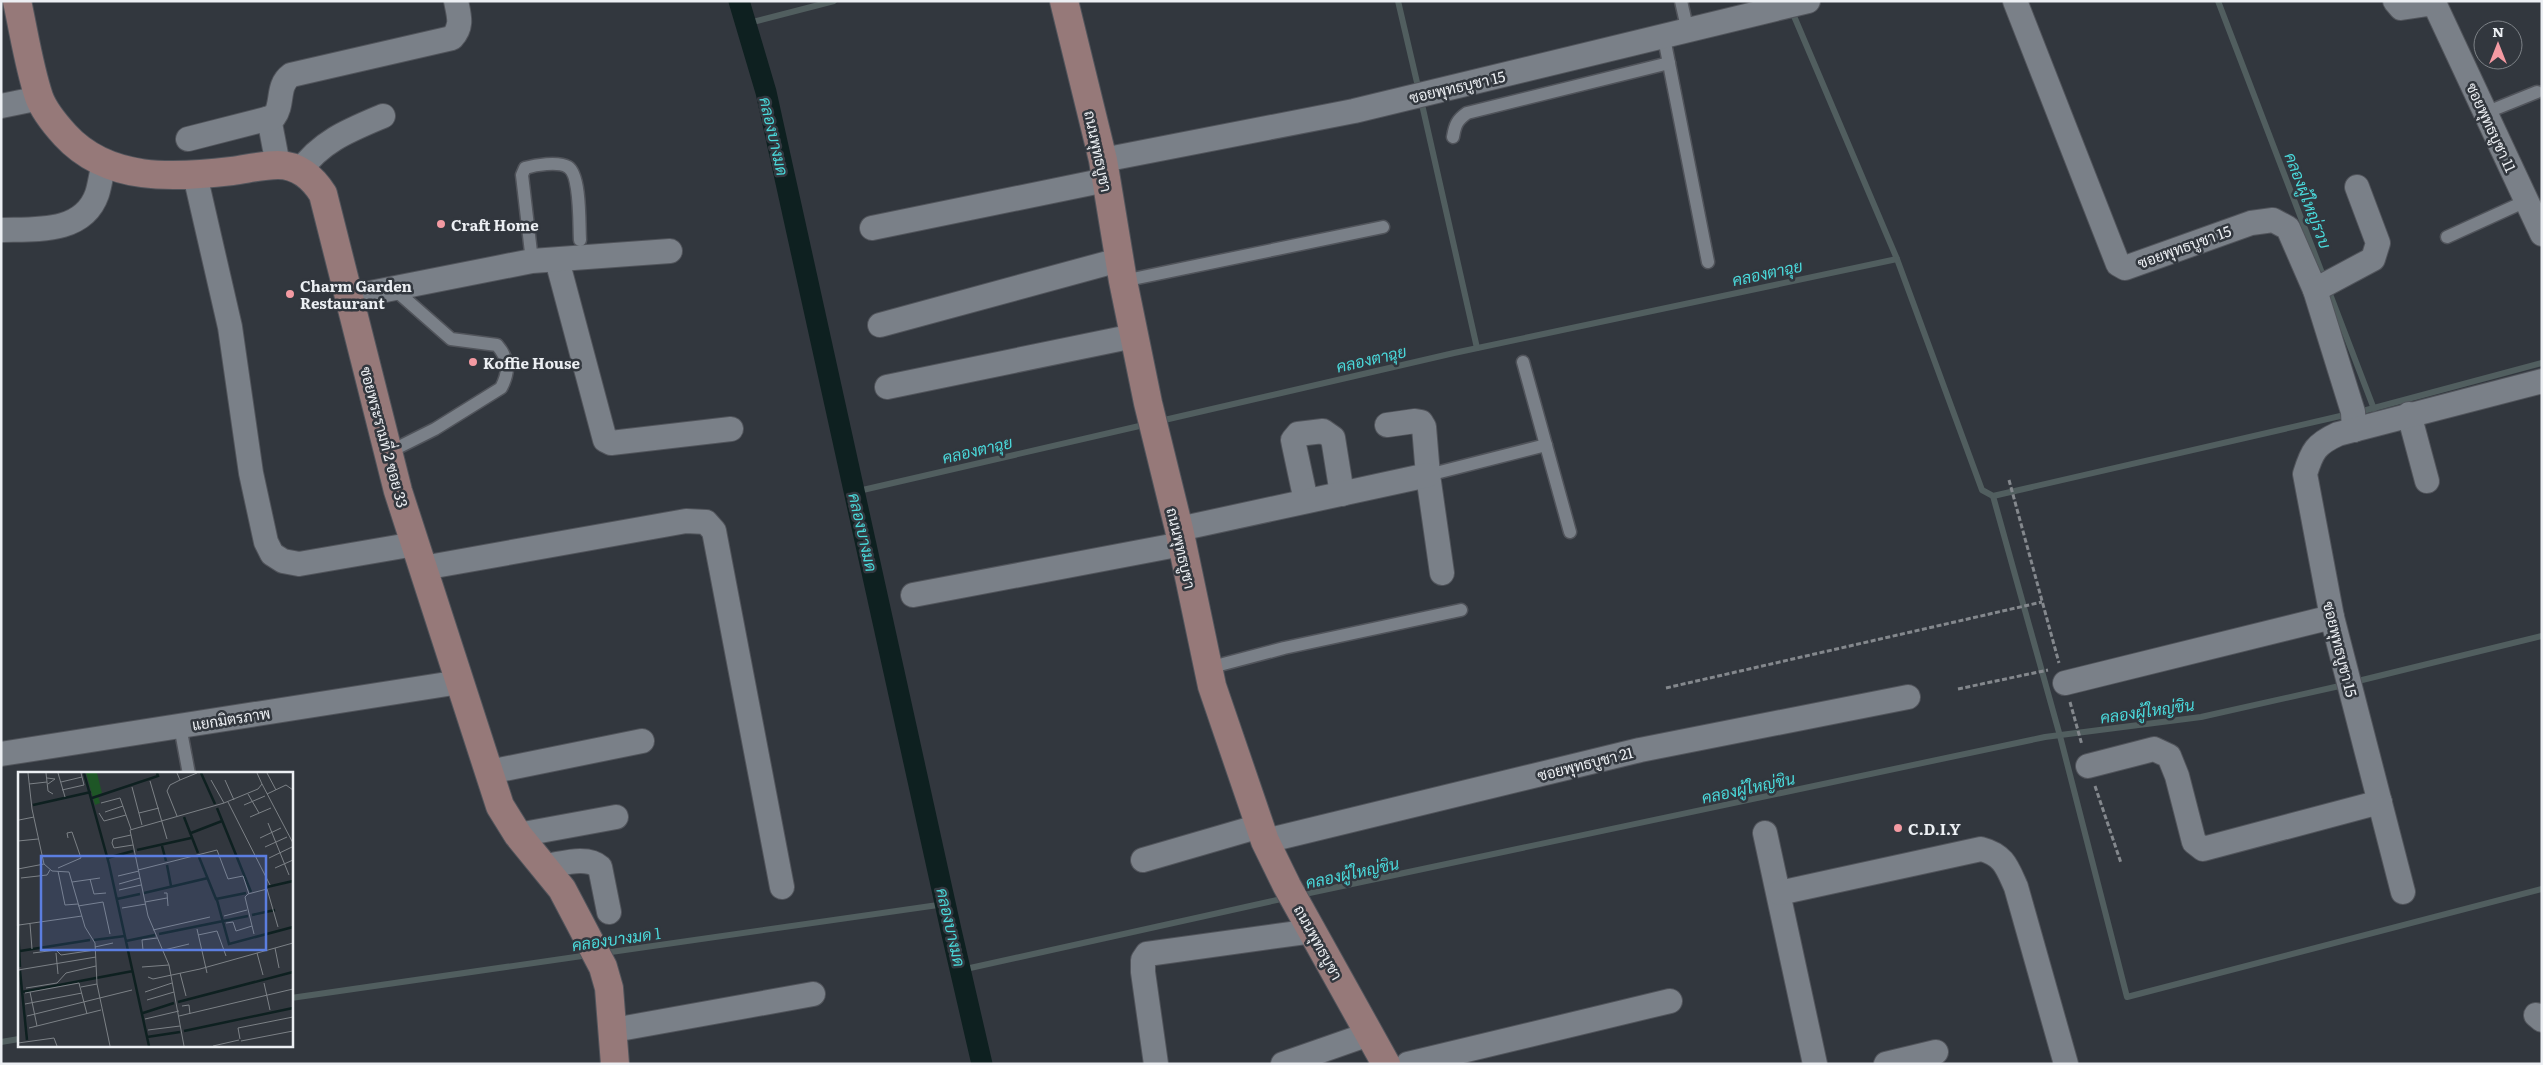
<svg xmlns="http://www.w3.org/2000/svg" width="2543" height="1065" font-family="Literata,Sarabun,serif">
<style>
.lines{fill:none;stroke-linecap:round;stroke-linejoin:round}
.stream{stroke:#515e5f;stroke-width:6}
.canal{stroke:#0e2020;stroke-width:21}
.lane-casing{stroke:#51545b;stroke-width:15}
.street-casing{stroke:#51545b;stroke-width:26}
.secondary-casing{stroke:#51545b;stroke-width:30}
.path{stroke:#84888d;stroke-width:3;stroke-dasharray:5 2.5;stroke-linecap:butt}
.lane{stroke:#7a8088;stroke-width:12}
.street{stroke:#7a8088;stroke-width:24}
.secondary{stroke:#967979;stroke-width:28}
.poi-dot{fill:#f49aa2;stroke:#32373e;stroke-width:2}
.labels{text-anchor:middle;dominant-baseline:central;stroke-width:5;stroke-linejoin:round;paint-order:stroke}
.street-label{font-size:15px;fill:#eceff3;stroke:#32373e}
.poi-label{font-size:15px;font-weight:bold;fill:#eceff3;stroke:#32373e;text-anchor:start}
.water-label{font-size:16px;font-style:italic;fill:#4ad9db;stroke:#32373e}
.inset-river{fill:none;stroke:#0e2020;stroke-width:2.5}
.inset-road{fill:none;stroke:#7c8186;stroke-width:1}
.view{fill:#5b7ee0;fill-opacity:0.15;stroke:#5b7ee0;stroke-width:2.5}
.inset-edge{fill:none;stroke:#eceff3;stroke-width:2.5}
</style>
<rect width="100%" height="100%" fill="#32373e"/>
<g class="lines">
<!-- stream -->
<g class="stream">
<polyline points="1398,1 1419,91"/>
<polyline points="2218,1 2374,409"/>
<polyline points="1791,9 1897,259 1982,490 1993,496 2349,414"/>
<polyline points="745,24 834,1"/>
<polyline points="1421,100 1477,348"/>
<polyline points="2359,412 2542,363"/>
<polyline points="1160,421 1454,353 1897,259"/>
<polyline points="854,492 1148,424"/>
<polyline points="1993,496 2060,736 2127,997 2542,889"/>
<polyline points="2354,682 2542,636"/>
<polyline points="1300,895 2045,737 2201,717 2344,685"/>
<polyline points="604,953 945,904"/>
<polyline points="961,970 1286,898"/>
<polyline points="291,998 589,955"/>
<polyline points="1,1042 19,1039"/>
</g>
<!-- canal -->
<polyline class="canal" points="739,1 766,92 951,930 982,1064"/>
<!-- lane casing -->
<g class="lane-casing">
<g id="lane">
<polyline points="1681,1 1688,32"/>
<polyline points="1664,38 1708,262"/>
<polyline points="2485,113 2537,92"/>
<path d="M1453,137c2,-12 4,-17 14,-24l202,-50"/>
<polyline points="2447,237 2526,201"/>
<path d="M532,261l-10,-86 3,-7c10,-3 33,-7 43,-1 13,8 11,59 12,73"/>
<polyline points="1123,281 1383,227"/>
<polyline points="1523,362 1570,532"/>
<path d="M389,452l46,-23 66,-41c9,-17 8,-29 -4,-43l-46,-6 -58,-51"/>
<polyline points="1428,475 1546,445"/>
<polyline points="1208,668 1284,648 1461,610"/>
<polyline points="180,726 189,774"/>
</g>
</g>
<!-- street casing -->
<g class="street-casing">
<g id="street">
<polyline points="2015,1 2118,264 2125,268 2251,223 2273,220 2288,228 2315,290 2353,412 2354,430"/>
<polyline points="2395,1 2401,8 2428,4 2436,7 2542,234"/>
<polyline points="1,106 40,98"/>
<polyline points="269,118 278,165"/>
<path d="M188,139l86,-22c10,-13 2,-31 17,-42l161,-37c11,-12 7,-22 4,-37"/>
<polyline points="1103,160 1354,111 1808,1"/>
<path d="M300,171c21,-30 50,-41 83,-55"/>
<polyline points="195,175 230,327 251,473 266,542 272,554 283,561 299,564 415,544"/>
<polyline points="872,228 1106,180"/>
<path d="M1,230c34,-1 82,4 96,-36 3,-9 4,-20 7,-30"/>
<polyline points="557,260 605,440 611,443 731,429"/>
<polyline points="2315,290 2373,259 2378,243 2357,187"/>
<polyline points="350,297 532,261 670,251"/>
<polyline points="880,325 1119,260"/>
<polyline points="887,387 1134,336"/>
<polyline points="2409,414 2427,481"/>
<polyline points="1387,425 1415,421 1421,422 1424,427 1428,475 1442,573"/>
<polyline points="1306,501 1294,445 1293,440 1298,434 1323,431 1333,438 1342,494"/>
<polyline points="1179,529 1428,475"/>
<polyline points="423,568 686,521 706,522 714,531 782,887"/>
<polyline points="913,595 1182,544"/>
<polyline points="2065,683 2332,617"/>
<polyline points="1,754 460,682"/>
<polyline points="2088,766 2154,749 2169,756 2177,776 2194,842 2203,849 2380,802"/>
<polyline points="489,772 642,741"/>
<polyline points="1765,833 1815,1064"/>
<polyline points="518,835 616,817"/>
<polyline points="1265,841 1640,750 1908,697"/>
<polyline points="1143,860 1260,826"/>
<path d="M545,866c16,-2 42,-11 55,1l9,45"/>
<path d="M2403,892l-71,-275 -27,-143c7,-23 11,-30 33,-40l204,-53"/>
<path d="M1779,893l202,-44c23,6 26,18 35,38l50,177"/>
<polyline points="2536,1015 2542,1020"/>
<polyline points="614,1030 813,994"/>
<polyline points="1156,1064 1143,972 1143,960 1147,954 1313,931"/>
<polyline points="1283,1064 1369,1034"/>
<polyline points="1408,1064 1670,1001"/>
<polyline points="1886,1064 1936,1052"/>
</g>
</g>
<!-- secondary casing -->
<g class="secondary-casing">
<g id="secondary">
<path d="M17,1c7,32 12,66 22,96 5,14 16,27 26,38 43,47 109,43 167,36 15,-2 31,-6 46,-6 20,0 35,13 45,29l75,297 102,315 18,29 44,54 41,78 6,21 6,76"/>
<polyline points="1064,1 1103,160 1123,281 1148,403 1179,529 1212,686 1265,841 1287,886 1386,1064"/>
</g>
</g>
<!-- path -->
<g class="path">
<polyline points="2009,480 2059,663"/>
<polyline points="1666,688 2042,602"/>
<polyline points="1958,689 2048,670"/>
<polyline points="2070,702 2082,745"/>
<polyline points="2095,786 2121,863"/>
</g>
<!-- lane -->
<use href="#lane" class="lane"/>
<!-- street -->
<use href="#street" class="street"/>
<!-- secondary -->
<use href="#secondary" class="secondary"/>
</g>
<!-- markers -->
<g class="poi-dot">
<circle cx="441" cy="224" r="5"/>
<circle cx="290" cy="294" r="5"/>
<circle cx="473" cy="362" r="5"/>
<circle cx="1898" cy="828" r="5"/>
</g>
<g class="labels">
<!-- street labels -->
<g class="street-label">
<text transform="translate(1457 86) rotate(-13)">ซอยพุทธบูชา 15</text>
<text transform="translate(2492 127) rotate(65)">ซอยพุทธบูชา 11</text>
<text transform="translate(1099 151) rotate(78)">ถนนพุทธบูชา</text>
<text transform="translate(2184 246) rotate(-20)">ซอยพุทธบูชา 15</text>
<text transform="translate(385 437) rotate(75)">ซอยพระรามที่ 2 ซอย 33</text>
<text transform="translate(1182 548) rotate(77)">ถนนพุทธบูชา</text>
<text transform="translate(2341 649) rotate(76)">ซอยพุทธบูชา 15</text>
<text transform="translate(231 718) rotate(-9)">แยกมิตรภาพ</text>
<text transform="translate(1585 763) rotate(-14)">ซอยพุทธบูชา 21</text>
<text transform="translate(1319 942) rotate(61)">ถนนพุทธบูชา</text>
</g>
<!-- poi labels -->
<g class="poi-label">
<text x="451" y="224">Craft Home</text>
<text x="300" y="285">Charm Garden<tspan x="300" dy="17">Restaurant</tspan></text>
<text x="483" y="362">Koffie House</text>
<text x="1908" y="828">C.D.I.Y</text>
</g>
<!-- water labels -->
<g class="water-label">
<text transform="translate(775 136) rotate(77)">คลองบางมด</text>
<text transform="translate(2309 200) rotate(69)">คลองผู้ใหญ่รวบ</text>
<text transform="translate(1767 272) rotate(-12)">คลองตาฉุย</text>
<text transform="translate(1371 358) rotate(-13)">คลองตาฉุย</text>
<text transform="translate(977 449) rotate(-13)">คลองตาฉุย</text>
<text transform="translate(864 532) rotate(77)">คลองบางมด</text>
<text transform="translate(2147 710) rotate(-8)">คลองผู้ใหญ่ชิน</text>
<text transform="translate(1748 787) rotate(-12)">คลองผู้ใหญ่ชิน</text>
<text transform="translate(1352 872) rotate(-12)">คลองผู้ใหญ่ชิน</text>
<text transform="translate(952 927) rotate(77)">คลองบางมด</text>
<text transform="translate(616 938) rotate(-8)">คลองบางมด 1</text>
</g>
</g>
<!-- overview -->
<g transform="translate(18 772)">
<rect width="275" height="275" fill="#32373e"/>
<path d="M68,1h11l5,20 -4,2 2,8 -5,2z" fill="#1e5626"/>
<path class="inset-river" d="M66,1l25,91 40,182M183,1l14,31M74,26l66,-22 -1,-3M15,33l58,-13M199,36l34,84M166,45l14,36M173,61l31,-12M144,74l4,15M119,78l54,-12M181,85l17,42 30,-6M89,86l26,-7M149,93l4,21M249,115l26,-6M126,121l64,-15M99,127l23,-5M199,128l12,44 64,-17M234,143l23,-5M0,154l2,41M141,162l89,-18M76,168l31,-4M108,169l29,-6M2,179l70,-11M2,199l7,69M4,220l111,-21M160,230l115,-30M125,241l31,-10M166,259l109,-23M129,265l33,-5"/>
<path class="inset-road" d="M10,1l4,36 12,55 8,7 17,1 16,55 10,16 2,41 13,62M28,1l2,18 5,3M40,1l7,24M159,1l3,7 -10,5 -3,6 10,25M249,1l9,17M29,6l8,1 -7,5M162,8l17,-7M193,8l13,23M207,8l9,20M132,9l17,58M43,10l21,-5M11,12l18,-2M244,12l31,59M114,15l10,38M44,18l22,-5 -3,-12M230,22l11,19M249,22l19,-9 7,5M210,30l42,83M83,31l19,-5 11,31M226,33l21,-9M87,40l18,-6M81,41l5,8 22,-6M121,41l20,-5M232,45l21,-9M1,48l15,-3M250,51l21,52M113,63l-18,4 -1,4 2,5 19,-3M242,66l21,-10M0,69l20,-2M247,75l22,-10M251,86l23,-11M40,96l23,-10 -9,-26 -5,1 1,5M257,96l18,-8M0,97l26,-5M120,98l79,-20 11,29 15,-3 6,18M40,99l7,34 13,-1M100,104l21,-5M3,106l26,-3 3,-5M72,107l4,15 12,-1M54,110l28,-4M101,112l21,-6M101,118l22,-5M146,121h3l1,13M127,130l22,-4M60,134l25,-4 7,32M104,136l24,-4M206,144l23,-6M208,151l7,-1 3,9 16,-5M12,152l2,25M1,153l63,-9M179,157l10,44M135,158l57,-13M236,162l-9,-37 3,-3 19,-5 11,38M180,163l19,-4 9,25M77,175l18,-4M257,176l4,20M125,178l-1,-10 15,-2M146,178l25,-6M15,181l23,-3 5,5 34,-5M38,181l2,21M239,181l6,22M124,195l27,-2M0,198l78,-13M162,201l6,23M130,205l5,2 47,-10 93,-26M246,211l6,27M63,215l16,-3M8,216l31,-5 9,-10 30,-7M12,220l7,34M127,220l27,-9M7,221l54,-10 8,31M129,228l27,-8M7,232l57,-11M164,234l7,-1 1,9M9,244l105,-26M161,244l114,-27M127,247l34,-8M11,256l72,-18M130,258l32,-4M222,267l-2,-11 55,-11M223,269l52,-10M0,271l36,-5 3,8M166,274l-15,-81 -21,-49 -18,-86 94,-27 34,-14 4,-5 -5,-11M195,274l26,-6"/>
<path class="view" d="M23,84h225v94h-225z"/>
<rect width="275" height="275" class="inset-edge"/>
</g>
<!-- border -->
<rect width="2543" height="1065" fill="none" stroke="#eceff3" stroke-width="5"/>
<!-- north arrow -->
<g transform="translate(2498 45)"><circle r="24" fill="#32373e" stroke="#7c8186"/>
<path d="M0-4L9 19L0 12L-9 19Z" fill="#f49aa2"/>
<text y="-8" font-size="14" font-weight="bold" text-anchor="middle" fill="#eceff3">N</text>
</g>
</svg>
